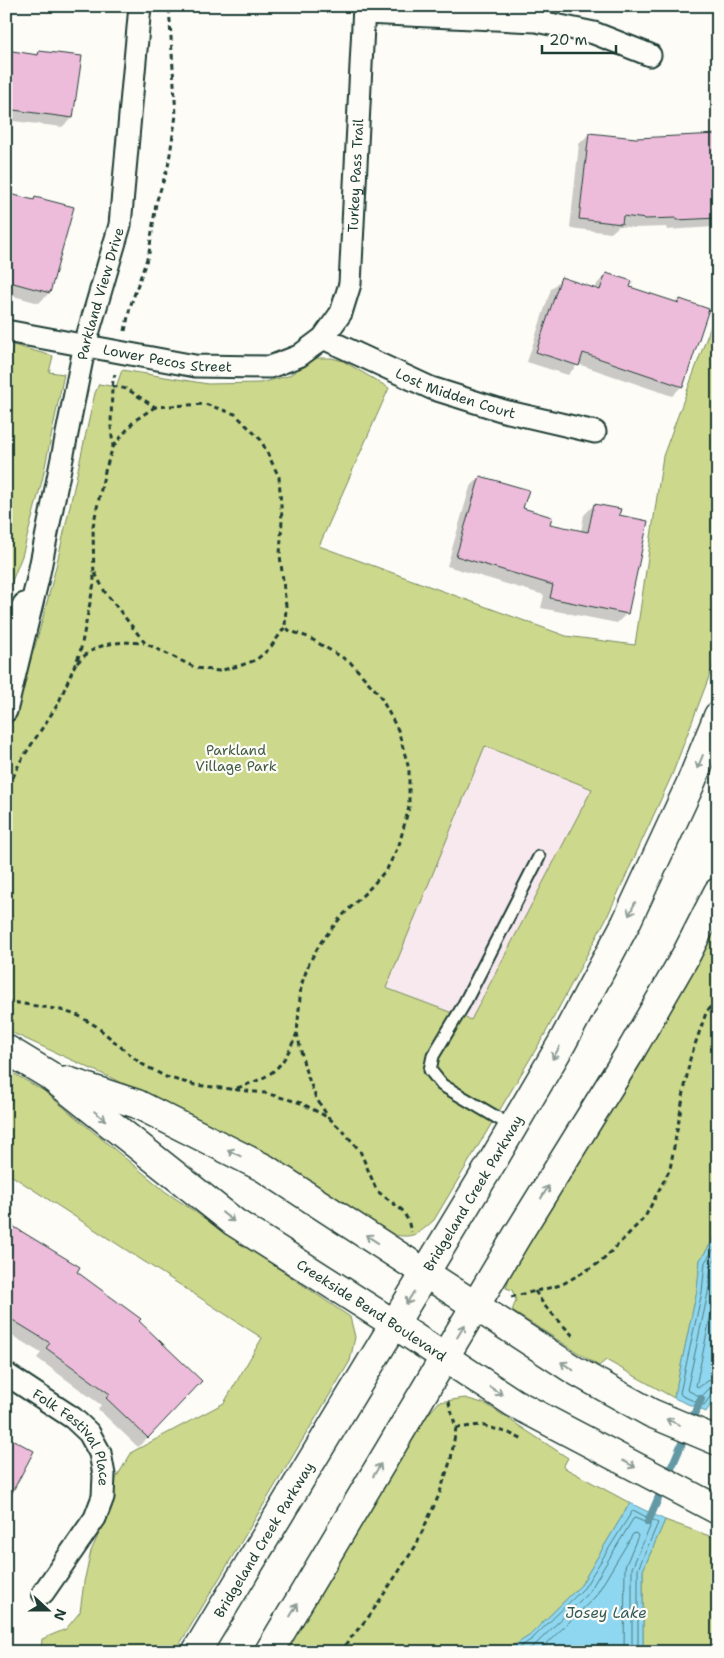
<svg xmlns="http://www.w3.org/2000/svg" width="724" height="1658" font-family="'Shantell Sans',sans-serif">
<style>
.built{fill:#f8e9ef}
.green{fill:#ccd88c;stroke:#768a60;fill-rule:evenodd}
.water{fill:#8fd7f0;stroke:#6299a5}
.shadow{fill:#0003}
.lines{fill:none;stroke-linecap:round;stroke-linejoin:round}
.shore{stroke:#4c7b7f;stroke-width:1}
.stream{stroke:#6299a5;stroke-width:8}
.building{fill:#eebcdb;stroke:#1f3d34}
.lane-casing{stroke:#1f3d34;stroke-width:15}
.street-casing{stroke:#1f3d34;stroke-width:25}
.secondary-casing{stroke:#1f3d34;stroke-width:31}
.path{stroke:#1f3d34;stroke-width:3;stroke-dasharray:5 4;stroke-linecap:butt}
.lane{stroke:#fdfcf7;stroke-width:11}
.street{stroke:#fdfcf7;stroke-width:21}
.secondary{stroke:#fdfcf7;stroke-width:28}
.oneway{stroke:#8e9c96}
.labels{text-anchor:middle;dominant-baseline:central;stroke-width:4.5;stroke-linejoin:round;paint-order:stroke}
.street-label{font-size:14px;fill:#1f3d34;stroke:#fdfcf7}
.park-label{font-size:14px;fill:#425c46;stroke:#fdfcf7}
.water-label{font-size:15px;font-style:italic;fill:#355c5a;stroke:#fdfcf7}
</style>
<rect width="100%" height="100%" fill="#fdfcf7"/>
<filter id="ink" filterUnits="userSpaceOnUse"><feTurbulence type="fractalNoise" baseFrequency=".02" numOctaves="2"/><feDisplacementMap in="SourceGraphic" scale="10" xChannelSelector="R" yChannelSelector="G"/><feConvolveMatrix kernelMatrix="1 2 1 2 8 2 1 2 1" color-interpolation-filters="sRGB"/></filter>
<g filter="url(#ink)">
<!-- built -->
<polygon class="built" points="485,745 592,789 471,1021 386,987"/>
<!-- green -->
<g class="green">
<path d="M718,307v346l-46,122 -64,140 -63,119 -111,186c-18,17 -24,19 -49,13l-170,-104 -84,-42 -125,-57v-298c42,-108 63,-226 89,-339l4,-9 17,3 6,-17 86,14 52,-1 28,-7 29,-18h15l11,3 46,27 -70,158 247,90 69,9 28,-189zM485,746l107,43 -121,231 -85,-32z"/>
<polygon points="13,345 53,356 49,372 64,374 42,481 22,556 6,596 6,376"/>
<polygon points="718,916 718,1233 700,1260 697,1291 674,1398 606,1360 599,1366 512,1311 516,1300 512,1290 506,1288 511,1271"/>
<polygon points="6,1069 44,1091 166,1192 350,1317 355,1337 350,1361 175,1652 41,1652 42,1639 66,1629 80,1612 84,1582 91,1551 109,1511 116,1478 132,1452 224,1403 262,1338 6,1172"/>
<polygon points="465,1398 486,1404 568,1458 563,1467 630,1503 581,1585 529,1636 504,1652 282,1652 424,1419 439,1402"/>
<polygon points="665,1520 718,1539 718,1652 643,1652 643,1570"/>
</g>
<!-- water -->
<g class="water">
<polygon points="718,1233 718,1394 706,1412 674,1398 697,1291 700,1260"/>
<polygon points="630,1503 665,1520 643,1570 643,1652 504,1652 529,1636 581,1585"/>
</g>
<!-- shadow -->
<g class="shadow">
<polygon points="6,52 35,56 39,52 72,118 62,127 13,121 12,126 6,131"/>
<polygon points="589,134 636,139 718,135 718,223 714,227 667,230 666,227 635,228 619,226 611,233 570,228 579,144"/>
<polygon points="6,195 32,201 35,198 72,208 49,293 39,303 6,294"/>
<polygon points="606,274 629,288 677,304 680,301 682,386 672,396 578,364 568,375 527,362 551,289 561,279 595,290 597,284"/>
<polygon points="480,477 522,509 548,525 581,532 584,515 594,505 618,516 627,613 617,623 541,608 544,595 447,566 470,487"/>
<polygon points="6,1224 76,1272 137,1321 148,1437 138,1447 98,1409 101,1405 37,1358 41,1353 6,1332"/>
</g>
<g class="lines">
<!-- shore -->
<g class="shore">
<polyline points="718,1243 705,1262 702,1292 680,1393 682,1396 704,1405 712,1394 718,1392"/>
<polyline points="718,1254 711,1265 708,1293 687,1390 701,1397 710,1388 718,1386"/>
<polyline points="718,1271 715,1294 696,1386 699,1387 708,1381 718,1378"/>
<polyline points="513,1652 532,1639 584,1588 633,1510 658,1523 638,1569 638,1652"/>
<polyline points="525,1652 536,1644 589,1592 633,1519 635,1518 649,1524 650,1527 632,1568 632,1652"/>
<polyline points="538,1652 595,1597 633,1534 636,1533 638,1536 625,1567 624,1652"/>
</g>
<!-- stream -->
<polyline class="stream" points="648,1522 701,1399"/>
</g>
<!-- building -->
<g class="building">
<polygon points="6,50 38,55 39,51 82,56 73,118 6,109"/>
<polygon points="589,133 636,138 718,134 718,218 676,220 676,218 646,219 623,216 622,224 579,219"/>
<polygon points="6,193 34,200 35,197 74,207 50,293 6,281"/>
<polygon points="606,273 632,281 630,287 679,303 680,299 709,309 683,387 583,353 579,366 536,352 561,277 600,290"/>
<polygon points="480,476 529,490 523,508 552,517 550,524 588,532 594,504 621,509 619,515 648,521 628,614 550,598 553,585 456,556"/>
<polygon points="6,1222 80,1267 77,1272 141,1319 139,1321 202,1381 148,1438 106,1398 110,1394 46,1348 50,1343 6,1316"/>
<polygon points="6,1436 34,1451 6,1504"/>
</g>
<g class="lines">
<!-- lane casing -->
<g class="lane-casing">
<polyline id="lane" points="513,1127 442,1085 430,1070 433,1056 463,1006 539,857"/>
</g>
<!-- street casing -->
<g class="street-casing">
<g id="street">
<polyline points="364,13 536,21 594,33 650,55"/>
<path id="s1" d="M6,331l189,35 75,1 29,-11 24,-18 18,-25 9,-29 14,-278"/>
<path id="s2" d="M323,338l108,50 73,23 91,21"/>
<polyline points="6,638 24,604"/>
<path id="s3" d="M6,711l32,-133 47,-234 35,-119 20,-219"/>
<path id="s4" d="M6,1374l67,44 16,15 11,20 4,22 -1,22 -8,21 -52,75"/>
</g>
</g>
<!-- secondary casing -->
<g class="secondary-casing">
<g id="secondary">
<path id="s5" d="M6,1049l43,26 185,147 160,102 120,79 204,107"/>
<polyline points="67,1081 137,1104 264,1168 574,1370 651,1413 718,1441"/>
<path id="s6" d="M196,1652l298,-493 68,-116 64,-120 64,-138 28,-69"/>
<polyline points="269,1652 518,1234 628,1056 686,955 718,892"/>
</g>
</g>
<!-- path -->
<g class="path">
<polyline points="125,331 130,307 149,253 156,203 168,167 176,115 169,6"/>
<polyline points="112,386 115,374"/>
<polyline points="113,447 134,421 155,407"/>
<polyline points="95,573 105,592 145,643 196,668 219,671 242,665 256,660 270,648 285,627"/>
<path d="M77,663c19,-21 40,-22 67,-20"/>
<polyline points="6,813 10,784 20,762 58,704 80,653 94,583 93,526 105,471 113,447 111,426 112,386 127,389 155,407 205,404 235,414 261,440 279,477 282,520 280,555 286,606 285,627 290,631 308,637 350,662 379,694 398,730 409,769 409,807 399,845 387,869 370,888 341,917 321,942 309,963 301,986 297,1033 305,1069 316,1098 329,1118"/>
<polyline points="6,1001 61,1010 79,1016 96,1026 140,1063 166,1077 195,1085 265,1093 301,1103 329,1118 344,1132 360,1151 377,1191 402,1210 408,1220 411,1232"/>
<path d="M237,1088c37,-12 45,-19 60,-55"/>
<polyline points="535,1291 544,1305 574,1337"/>
<polyline points="511,1297 561,1285 601,1262 645,1217 670,1169 690,1059 706,1013 718,996"/>
<polyline points="456,1428 481,1425 509,1433 523,1440"/>
<polyline points="339,1652 370,1615 415,1547 439,1495 451,1459 456,1428 449,1403 450,1401"/>
</g>
<!-- lane -->
<use href="#lane" class="lane"/>
<!-- street -->
<use href="#street" class="street"/>
<!-- secondary -->
<use href="#secondary" class="secondary"/>
</g>
<!-- one-way arrows -->
<defs><path id="oneway-shaft" d="M-6 0H5M1.5-3L5.5 0L1.5 3" fill="none" stroke-width="1.6" stroke-linecap="round" stroke-linejoin="round" transform="scale(1.25)"/></defs>
<g class="oneway">
<use href="#oneway-shaft" transform="translate(700 762) rotate(112)"/>
<use href="#oneway-shaft" transform="translate(632 909) rotate(115)"/>
<use href="#oneway-shaft" transform="translate(556 1053) rotate(120)"/>
<use href="#oneway-shaft" transform="translate(100 1116) rotate(39)"/>
<use href="#oneway-shaft" transform="translate(234 1153) rotate(-154)"/>
<use href="#oneway-shaft" transform="translate(545 1192) rotate(-58)"/>
<use href="#oneway-shaft" transform="translate(228 1217) rotate(38)"/>
<use href="#oneway-shaft" transform="translate(372 1239) rotate(-147)"/>
<use href="#oneway-shaft" transform="translate(410 1298) rotate(121)"/>
<use href="#oneway-shaft" transform="translate(461 1331) rotate(-59)"/>
<use href="#oneway-shaft" transform="translate(567 1366) rotate(-147)"/>
<use href="#oneway-shaft" transform="translate(496 1391) rotate(33)"/>
<use href="#oneway-shaft" transform="translate(673 1422) rotate(-157)"/>
<use href="#oneway-shaft" transform="translate(629 1464) rotate(28)"/>
<use href="#oneway-shaft" transform="translate(377 1470) rotate(-59)"/>
<use href="#oneway-shaft" transform="translate(294 1610) rotate(-59)"/>
</g>
</g>
<g class="labels">
<!-- street labels -->
<g class="street-label">
<text stroke="none"><textPath href="#s1" startOffset="498">Turkey Pass Trail</textPath></text>
<text stroke="none"><textPath href="#s3" startOffset="428">Parkland View Drive</textPath></text>
<text stroke="none"><textPath href="#s1" startOffset="164">Lower Pecos Street</textPath></text>
<text stroke="none"><textPath href="#s2" startOffset="144">Lost Midden Court</textPath></text>
<text stroke="none"><textPath href="#s6" startOffset="536">Bridgeland Creek Parkway</textPath></text>
<text stroke="none"><textPath href="#s5" startOffset="450">Creekside Bend Boulevard</textPath></text>
<text stroke="none"><textPath href="#s4" startOffset="96">Folk Festival Place</textPath></text>
<text stroke="none"><textPath href="#s6" startOffset="131">Bridgeland Creek Parkway</textPath></text>
</g>
<!-- park labels -->
<g class="park-label">
<text x="236" y="750">Parkland<tspan x="236" dy="16">Village Park</tspan></text>
</g>
<!-- water labels -->
<g class="water-label">
<text x="606" y="1613">Josey Lake</text>
</g>
</g>
<!-- margin -->
<rect width="724" height="1658" fill="none" stroke="#fdfcf7" stroke-width="25"/>
<rect x="12" y="12" width="699" height="1633" fill="none" stroke="#1f3d34" stroke-width="2" filter="url(#ink)"/>
<!-- north arrow -->
<g transform="translate(48 1610) rotate(111)" stroke="#fdfcf7" stroke-width="4" paint-order="stroke">
<path d="M0-4L9 19L0 12L-9 19Z" fill="#1f3d34"/>
<text y="-8" font-size="14" font-weight="bold" text-anchor="middle" fill="#1f3d34">N</text>
</g>
<!-- scale -->
<path d="M542 45v8h74v-8" fill="none" stroke="#1f3d34" stroke-width="2.5"/>
<text x="549" y="45" font-size="15" fill="#1f3d34" stroke="#fdfcf7" stroke-width="4" paint-order="stroke">20 m</text>
</svg>
